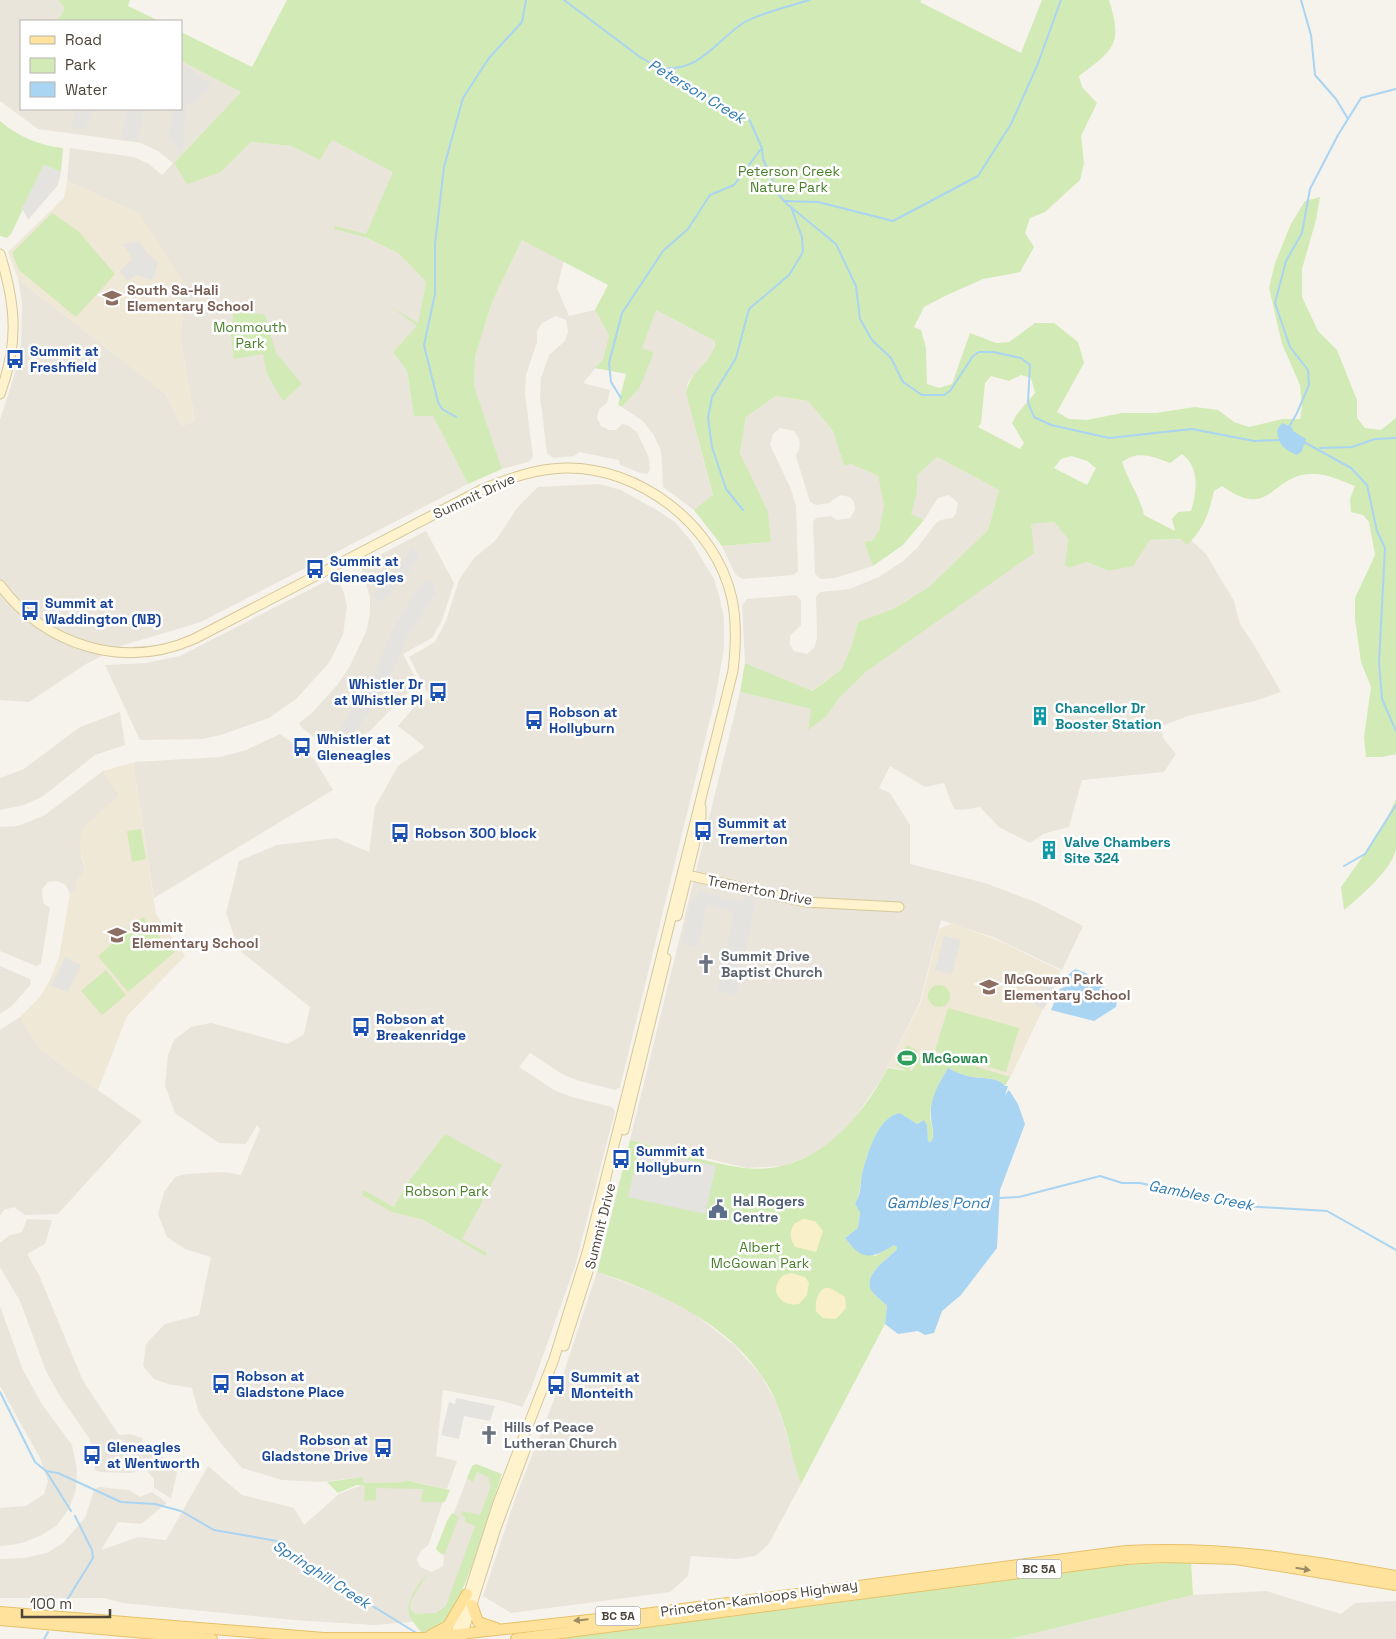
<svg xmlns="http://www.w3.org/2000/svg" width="1396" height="1639" font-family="'Space Grotesk',sans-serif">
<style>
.residential{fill:#eae5da;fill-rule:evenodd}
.education{fill:#efe8d6}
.green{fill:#d2eab5;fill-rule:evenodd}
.sand{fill:#f9efc9}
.parking{fill:#e5e3e0}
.water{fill:#a9d4f2}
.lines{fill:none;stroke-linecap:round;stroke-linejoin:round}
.stream{stroke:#a9d4f2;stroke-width:2}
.secondary-casing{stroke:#d6c79b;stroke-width:11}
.primary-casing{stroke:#e6c16a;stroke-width:12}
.secondary{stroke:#fff3cd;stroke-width:9}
.primary{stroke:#ffe39c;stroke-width:10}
.oneway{fill:#9c8c66}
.labels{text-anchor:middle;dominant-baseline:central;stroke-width:5;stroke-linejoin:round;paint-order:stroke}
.shield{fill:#fff;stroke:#817c74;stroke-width:1}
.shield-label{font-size:12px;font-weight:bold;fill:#4b4439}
.park-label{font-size:14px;fill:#4a7f2a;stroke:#fff}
.education-label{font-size:14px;font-weight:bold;fill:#785e54;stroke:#fff;text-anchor:start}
.transit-label{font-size:14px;font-weight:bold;fill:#164399;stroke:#fff;text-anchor:start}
.street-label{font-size:14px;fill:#4b4439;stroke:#fff}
.culture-label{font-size:14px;font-weight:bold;fill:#0d838f;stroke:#fff;text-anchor:start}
.worship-label{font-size:14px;font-weight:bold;fill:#5b616d;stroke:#fff;text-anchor:start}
.leisure-label{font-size:14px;font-weight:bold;fill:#27864d;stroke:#fff;text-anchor:start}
.service-label{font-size:14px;font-weight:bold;fill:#4e5e75;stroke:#fff;text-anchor:start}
.water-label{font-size:15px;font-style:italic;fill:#2e7ab2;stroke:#fff}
</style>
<rect width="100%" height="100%" fill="#f6f3ec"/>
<!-- residential -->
<g class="residential">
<polygon points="0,0 58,0 65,8 57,21 21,21 21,109 181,109 181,61 241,92 174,163 221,172 251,142 291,146 320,160 332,140 394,172 365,237 398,253 426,282 418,326 393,352 407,371 414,416 433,416 468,484 201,622 124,645 86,664 29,702 0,700 0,420 15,373 21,344 22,302 18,279 166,394 182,426 195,421 180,337 183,315 140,214 67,181 70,148 134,157 149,164 162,175 173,163 158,151 141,143 38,129 0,101"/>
<polygon points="522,240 565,256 557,288 569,316 595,310 609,335 603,359 583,383 610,390 607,403 599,409 597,418 601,426 609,430 616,430 622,424 627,425 637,432 649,458 650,470 647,474 640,473 620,465 619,460 579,452 574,456 553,458 547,453 540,396 541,378 549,355 565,341 568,332 566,320 556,316 542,323 537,331 537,342 526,375 525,394 533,457 528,462 502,469 474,385 475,357 492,302"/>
<polygon points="656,310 715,341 712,354 688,382 686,393 713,496 694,510 663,487 661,450 653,434 643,421 622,407 640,387 653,354 641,348"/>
<polygon points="776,396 808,401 833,431 844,466 851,464 878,476 886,511 877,539 864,542 873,566 835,578 821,579 815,574 813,522 816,518 831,516 837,520 850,518 855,510 854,502 850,497 840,495 829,503 816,505 810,502 796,456 800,446 799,438 794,431 780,428 773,434 770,445 791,489 796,506 798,571 794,575 742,579 735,574 722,546 771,542 767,512 740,453 746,417"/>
<polygon points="937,457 999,490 988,530 929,587 895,608 858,622 852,645 841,670 811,691 745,663 742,605 747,599 796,595 801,600 801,625 790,636 790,645 794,651 807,654 814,648 817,638 816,597 820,592 849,589 879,577 903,561 917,548 936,523 941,520 952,518 956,514 958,503 949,495 938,498 924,520 899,510 910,481"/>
<path d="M599,484l22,6 39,22 15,10 16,19 23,38 6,20 4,20v30l-9,50 -95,388 -5,3 -36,-9 -17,-7 -32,-21 -11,14 35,23 18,7 40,10 3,4 -40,155 -44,123 -9,18 -19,-6 -60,-11 -7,66 21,5 -10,28 -41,-9 -1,2 -41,1 -1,-6 -42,5 -39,-2 -40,-12 -22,-26 -21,-29 -7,-25 -24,-4 -14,-5 -11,-13 3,-22 19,-20 34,-9 12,-58 -26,-8 -18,-12 -9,-23 6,-22 11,-15 11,-3 39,-2 16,3 19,-46 -3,-4 -11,19 -27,-1 -44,-30 -10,-28 3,-30 6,-15 17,-13 20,-4 77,21 16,-10 6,-27 -71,-57 -13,-37 13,-52 38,-16 59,-7 33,14 6,-45 23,-41 27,-19 -27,-21 17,-20 15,-9 -21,-40 26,-15 11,-21 13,-41 15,-22 22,-18 21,-32 21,-21zM445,1134l17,106 25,13 -26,-11 -38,-22 -31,-8 -28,-22 30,17 12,-22z"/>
<polygon points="1054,522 1068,539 1065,565 1069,568 1087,562 1108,571 1150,540 1190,539 1206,554 1234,601 1240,624 1253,643 1281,692 1255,701 1188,716 1162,726 1163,738 1176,754 1164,772 1082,780 1069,827 1043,834 1030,843 999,827 980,807 963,810 954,809 944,783 925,787 890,766 879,788 890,793 910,825 910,864 985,883 1038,903 1083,926 1062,970 995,938 941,920 920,1002 883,1077 847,1129 818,1152 784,1166 747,1168 630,1140 740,692 811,709 808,729 827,716 838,699 867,671 918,633 1031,524"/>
<polygon points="426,531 454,583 442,620 432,638 403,654 420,687 406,694 370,731 360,737 346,742 331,742 315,738 301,727 299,723 313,712 338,684 350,666 366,632 370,614 370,597 362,572 362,564"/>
<polygon points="334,577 338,579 344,593 347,606 343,635 329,663 296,699 269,718 221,735 202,739 140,740 105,665 146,663 180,656"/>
<polygon points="120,712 125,745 95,755 42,797 24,805 0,810 0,778 24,769 80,727"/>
<polygon points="280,734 314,759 333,790 154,898 134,768 135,762 220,757 246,750"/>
<polygon points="103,771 120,795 82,829 81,856 85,870 77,881 76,891 70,894 66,885 57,881 48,882 42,889 43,903 50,908 41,964 36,966 0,951 0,827 18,826 45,815"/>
<polygon points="0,966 30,979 31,984 12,1006 0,1014"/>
<polygon points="20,1017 42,1051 142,1121 58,1214 25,1215 14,1207 4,1210 0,1216 0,1030"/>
<polygon points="27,1219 52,1220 45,1244 27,1254 39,1275 83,1381 119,1435 130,1434 142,1438 144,1448 161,1455 177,1473 171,1498 154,1488 154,1478 144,1469 131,1473 100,1472 95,1470 94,1453 89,1438 58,1393 46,1371 20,1301 0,1267 0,1243 10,1235 22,1232"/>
<polygon points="597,1272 659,1295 687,1308 734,1345 761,1375 778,1406 801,1484 768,1545 755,1556 736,1559 691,1556 688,1576 670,1592 511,1613 483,1596 515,1499 559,1387"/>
<polygon points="0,1306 23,1370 43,1406 72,1445 77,1469 76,1489 69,1509 56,1526 40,1536 22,1543 3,1546 0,1546 0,1508 26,1506 44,1494 48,1481 40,1458 0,1386"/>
<polygon points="208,1466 242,1495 294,1508 304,1525 339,1494 359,1486 402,1486 446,1493 428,1546 421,1550 417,1559 420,1567 432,1572 443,1566 444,1557 440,1549 470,1471 477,1468 496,1482 449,1612 435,1620 374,1625 294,1620 123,1603 103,1598 0,1598 0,1559 24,1558 47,1553 63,1543 85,1518 94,1490 99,1487 129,1490 140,1497 152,1492 167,1503 141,1524 118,1522 101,1550 138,1537 166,1540"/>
<polygon points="1266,1591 1341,1614 1355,1603 1396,1601 1396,1639 1010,1639 1193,1595"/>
</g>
<!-- education -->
<g class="education">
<polygon points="67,181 140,214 182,280 183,315 180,337 195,421 182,426 166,394 18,279 8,252 64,198"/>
<polygon points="135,762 134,768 156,914 185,956 127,1016 98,1090 42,1051 20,1017 40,997 51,978 59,957 70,894 76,891 77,881 85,870 79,843 82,829 119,795 103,771"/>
<polygon points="952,923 1002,942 1061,971 1010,1078 926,1051 914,1072 888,1067 921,1002 939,929"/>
</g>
<!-- green -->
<g class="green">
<polygon points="58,0 130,0 128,6 159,21 57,21 65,8"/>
<path d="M287,0h634l-1,2 101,51 21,-53h67c14,44 5,50 -30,76l3,11 15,16 -16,33 3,27 -4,17 -35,32 -15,6 -5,15 9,14 -14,25 -37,7 -36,16 -23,12 -10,20 7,3 5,18 1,36 12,4 13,-4 18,-51 26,10 13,-1 26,-19h19l24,19 6,21 -27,49 12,7 18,1 35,-7h34l39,-6 23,3 16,12 15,5 33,-8h18l2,-13 -2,-21 -18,-41 -13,-56 6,-25 16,-39 14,-23 15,-4 -4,23 -14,49v28l16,34 19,19 20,50v18l8,10 16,2 15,-12v336l-14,3h-16l-2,-20 7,-50 -10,-25 -6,-43v-21l20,-43 -6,-33 -6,-7 -12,-3 -1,-13 5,-13c-16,-6 -28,-13 -45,-12 -40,2 -39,47 -88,12l-8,5c-5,22 -10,38 -27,54l-6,-6 -31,1 -17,26 -25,5 -21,-9 -18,6 -4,-3 3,-26 -14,-17 -23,2 3,29 -167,118 -29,28 -11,17 -19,14 3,-21 -71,-17 5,-29 67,28 29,-21 11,-25 6,-23 37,-14 34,-21 59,-57 11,-40 -62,-33 -20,18v17l-6,22 13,6 -21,25 -30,21 -9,-24 9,-2 6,-9 5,-26 -6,-29 -27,-12 -7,2 -11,-35 -25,-30 -32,-5 -30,21 -6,36 28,59 3,30 -49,4 -28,-36 19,-15 -27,-102c4,-23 29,-32 29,-52l-59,-31 -14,38 12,5 -14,34 -18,20 -4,-2 8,-31 -31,-6 8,-9 6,-24 -14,-25 13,-25 -86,-45 -30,62 -17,55 -1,28 28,84 -34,15 -35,-68h-19l-7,-45 -14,-19 24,-26 -26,-19 27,16 8,-41 -28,-29 -33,-16 -31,-8 1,-3 31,8 27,-62 -61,-32 -12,20 -29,-14 -40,-4 -30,30 -34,12 -13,-21 67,-71 -60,-31v-29l71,35zM1021,375l10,3 4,15 -18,21 -5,9 12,20 -4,6 -42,-22 3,-4 4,-40 6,-7 18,5zM1182,454c18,13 15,38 9,57l-13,1 -6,7 3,12 -31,-16c-4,-19 -16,-34 -22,-53 16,-12 31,-6 48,1zM1072,456l15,5 9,7 -9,17 -33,-17 7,-9z"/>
<path d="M0,121c19,16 38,24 63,27l-2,24 -17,-7 -33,69 -4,4 -7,-2z"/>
<polygon points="52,213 78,231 115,274 76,317 19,270 12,253"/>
<polygon points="234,310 265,315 276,353 302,384 283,401 267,374 263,354 234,359 231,334"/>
<path d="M1396,799c0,15 0,35 0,50 -4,20 -36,48 -52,61l-3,-23 41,-58z"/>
<polygon points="141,829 146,859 132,862 127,831"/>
<polygon points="143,917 163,941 167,939 175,952 128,992 98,956"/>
<polygon points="106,970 126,995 102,1015 81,991"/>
<circle cx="939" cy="996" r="11"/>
<polygon points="948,1008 1019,1028 1006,1072 935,1051"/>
<path d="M907,1045l11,6 -9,20h3l9,-16h3l2,-4 84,26 -5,9c-7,-10 -27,-7 -38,-10 -7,-2 -13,-5 -19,-8 -8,13 -17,31 -18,46 0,11 6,17 1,28l-3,-1 -1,-16 -3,-5 -7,4 -17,-11c-22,3 -32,40 -37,57 -4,12 -1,22 -8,33l5,10 -2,15 -13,10 5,7 25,11 19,-11 3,2v2c-9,9 -32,24 -27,39 3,7 12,12 17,18l-2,18 -84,160c-9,-25 -13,-52 -23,-77 -28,-74 -111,-113 -181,-135l33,-132c37,9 76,23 114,28 68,8 115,-46 144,-100l19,3 -11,-6z"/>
<polygon points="445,1134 502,1165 462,1239 487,1253 486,1256 423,1220 392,1212 362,1195 364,1190 394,1207 406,1185"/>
<path d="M476,1464l26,10 -30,92 -21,52 -13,9 -16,6c-3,-4 -7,-8 -10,-13 -11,-14 6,-36 16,-47l-17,27 -1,9 5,5 21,-1 10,-7 29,-80 -10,-4v-5l-4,-2 1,-4 18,4 11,-29 -3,-9 -11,-5 -4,10 -6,-4 5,-12z"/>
<polygon points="363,1477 364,1483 405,1482 405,1480 450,1490 445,1502 421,1502 423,1489 376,1488 376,1500 364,1501 365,1486 357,1485 338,1493 327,1482"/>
<polygon points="452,1513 459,1517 445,1554 441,1554 436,1549 447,1521"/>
<polygon points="1191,1562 1193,1595 1010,1639 543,1639 1102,1566"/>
</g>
<!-- sand -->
<g class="sand">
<path d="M803,1219l12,2 8,10 -7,21 -21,-5c-5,-9 -6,-14 -1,-23z"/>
<path d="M791,1273l14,4 4,6 -2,12 -8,9c-11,2 -19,-2 -23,-12 0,-11 4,-17 15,-19z"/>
<path d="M825,1288h5l15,9 1,11 -10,11 -13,-1 -7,-7c-1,-9 1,-19 9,-23z"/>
</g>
<!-- parking -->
<g class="parking">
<polygon points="185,65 211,86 192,105 186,102 183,151 177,151 177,147 169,139 169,127 174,127 171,125 172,109 181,109 181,71"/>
<polygon points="77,109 95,109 85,129 70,126"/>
<polygon points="128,109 144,109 138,141 121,139"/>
<polygon points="44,165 61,172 58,185 28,220 22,208"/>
<polygon points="139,241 148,254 158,262 154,277 150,280 137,275 127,281 120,271 133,259 123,244"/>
<polygon points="411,548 419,554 408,573 382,602 374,595 401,564"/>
<polygon points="427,578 435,585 433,589 436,592 407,637 389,680 352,738 339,731 375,673 391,633 412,597"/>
<polygon points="699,891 742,902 745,895 756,899 736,996 718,991 734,912 707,905 698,947 681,944 691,900 696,901"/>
<polygon points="944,936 961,940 952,974 935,970"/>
<polygon points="65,957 81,965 68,992 51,986"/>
<polygon points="1045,983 1055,988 1044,1009 1034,1005"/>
<polygon points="639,1149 716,1166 705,1214 628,1197"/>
<polygon points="456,1398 495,1406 490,1421 464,1416 459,1439 441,1435 449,1402 455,1404"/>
</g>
<!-- water -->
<g class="water">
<path d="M1282,423l10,4 1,4 13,8 -4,12 -5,4c-13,-5 -19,-11 -20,-25z"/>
<path d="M1075,969c14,3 33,20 42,31l-1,7 -22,14 -43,-11 9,-21 6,-3 2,-11z"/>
<path d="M948,1068c6,3 12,6 19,8 11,3 31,0 38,10h3l-3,9 4,-5 9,14 7,20 -25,66 -3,58 -36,47 -19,16 -8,22 -9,2 -7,-4 -20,3 -13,-10 2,-18c-5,-6 -14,-11 -17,-18 -5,-15 18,-29 27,-39v-2l-3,-2c-23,15 -33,15 -49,-7l13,-10 2,-15 -5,-10c8,-11 4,-21 8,-33 5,-17 15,-54 37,-57l17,11 7,-4 3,5 1,16 3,1c5,-10 0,-16 0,-26 -2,-16 9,-35 17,-48z"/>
</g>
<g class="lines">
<!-- stream -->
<g class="stream">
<polyline points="564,0 640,57 749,119 762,148 763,159 778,194 787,204 836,244 856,286 860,319 872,340 891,358 903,382 922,395 944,395 950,391 973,356 979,352 993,352 1021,358 1030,365 1028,402 1034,417 1051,425 1109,438 1192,429 1254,441 1280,440"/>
<polyline points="1301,0 1311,35 1315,75 1336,99 1348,119"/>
<path d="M661,68c39,4 53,-25 82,-45 14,-9 48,-17 66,-23"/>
<polyline points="784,201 818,202 893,221 978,176 1011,124 1037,66 1061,0"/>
<polyline points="621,398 611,382 609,363 622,313 663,251 688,229 710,195 734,185 761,149"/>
<polyline points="456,417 442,409 438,402 424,345 435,294 435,244 444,167 463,98 489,58 522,22 526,0"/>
<polyline points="1289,427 1297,413 1309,385 1308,370 1290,347 1275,303 1286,261 1302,233 1310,189 1338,135 1361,98 1396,89"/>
<polyline points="1304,442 1351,468 1367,485 1377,531 1385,548 1379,663 1382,699 1396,731"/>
<polyline points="1320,448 1352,447 1375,439 1396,438"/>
<polyline points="743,510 726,489 712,447 708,418 712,397 736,358 749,309 789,275 803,252 802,237 791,207"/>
<polyline points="1344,866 1365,854 1396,805"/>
<polyline points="1000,1198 1019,1197 1100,1176 1122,1183 1140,1183 1244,1206 1327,1211 1396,1250"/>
<polyline points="0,1392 35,1462 46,1471 58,1473 121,1502 155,1504 181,1511 214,1530 277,1541 332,1581 418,1634"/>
<polyline points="46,1471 71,1511"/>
<polyline points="59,1613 93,1558 92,1550 75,1516"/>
<polyline points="44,1639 48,1632"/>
</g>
<!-- secondary casing -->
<g class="secondary-casing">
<g id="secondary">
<path d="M0,254c16,51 19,89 0,140"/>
<path d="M0,585c45,61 124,85 194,54l289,-150c27,-11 52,-20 81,-21 75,-2 152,57 168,131 5,24 4,47 1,72l-145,578 -34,110 -56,144 -44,136"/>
<polyline points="683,874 805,902 899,907"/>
<polyline points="677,916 701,818 701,807"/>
<polyline points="624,1130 666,958"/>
<polyline points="564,1346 592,1259"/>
<polyline points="461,1639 496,1528 527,1445"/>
</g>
</g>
<!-- primary casing -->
<g class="primary-casing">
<g id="primary">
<polyline points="472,1605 478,1622 496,1628"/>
<path d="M0,1612l324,26h99l221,-24 482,-63c95,-5 177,8 270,25"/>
<polyline points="0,1620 212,1639"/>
<polyline points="431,1635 448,1626 467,1594"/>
<polyline points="516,1639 1126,1559 1165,1557 1236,1559 1396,1585"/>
</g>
</g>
<!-- secondary -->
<use href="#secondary" class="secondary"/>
<!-- primary -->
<use href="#primary" class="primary"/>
</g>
<!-- one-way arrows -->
<defs><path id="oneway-solid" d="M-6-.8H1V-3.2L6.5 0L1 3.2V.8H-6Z" transform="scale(1.25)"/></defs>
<g class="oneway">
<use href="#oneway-solid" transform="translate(1303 1569) rotate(10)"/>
<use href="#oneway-solid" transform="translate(581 1620) rotate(174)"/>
</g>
<!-- icons -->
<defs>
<g id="school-bare" transform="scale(1.5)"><path d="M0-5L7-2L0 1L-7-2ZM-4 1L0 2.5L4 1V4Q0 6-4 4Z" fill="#8d6e63" stroke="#fff" stroke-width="2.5" paint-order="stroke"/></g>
<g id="bus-bare" transform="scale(1.5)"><path d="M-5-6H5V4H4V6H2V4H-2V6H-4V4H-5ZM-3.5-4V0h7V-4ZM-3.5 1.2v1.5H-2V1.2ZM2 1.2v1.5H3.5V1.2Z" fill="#1a4fb4" stroke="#fff" stroke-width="2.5" paint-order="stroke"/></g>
<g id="building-bare" transform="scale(1.5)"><path d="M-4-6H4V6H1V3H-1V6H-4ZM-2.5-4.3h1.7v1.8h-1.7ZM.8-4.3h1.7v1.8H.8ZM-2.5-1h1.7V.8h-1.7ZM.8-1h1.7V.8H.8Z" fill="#0f9aa8" stroke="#fff" stroke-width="2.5" paint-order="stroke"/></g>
<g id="church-bare" transform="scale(1.5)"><path d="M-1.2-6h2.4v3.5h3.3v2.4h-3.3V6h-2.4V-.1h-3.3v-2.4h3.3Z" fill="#6b7280" stroke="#fff" stroke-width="2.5" paint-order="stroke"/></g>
<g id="stadium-bare" transform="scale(1.5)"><path d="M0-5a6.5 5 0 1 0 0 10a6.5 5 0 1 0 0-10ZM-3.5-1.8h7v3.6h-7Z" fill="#2e9e5b" stroke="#fff" stroke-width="2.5" paint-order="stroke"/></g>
<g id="civic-bare" transform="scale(1.5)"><path d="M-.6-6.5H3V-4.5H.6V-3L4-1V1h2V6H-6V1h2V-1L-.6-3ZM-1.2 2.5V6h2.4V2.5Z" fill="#5c6f8a" stroke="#fff" stroke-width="2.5" paint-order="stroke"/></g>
</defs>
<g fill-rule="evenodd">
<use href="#school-bare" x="112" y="298"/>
<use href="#bus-bare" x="15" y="359"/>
<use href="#bus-bare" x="315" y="569"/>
<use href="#bus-bare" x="30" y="611"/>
<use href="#bus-bare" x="438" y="692"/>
<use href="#building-bare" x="1040" y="716"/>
<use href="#bus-bare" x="534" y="720"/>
<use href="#bus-bare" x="302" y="747"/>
<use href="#bus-bare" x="703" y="831"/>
<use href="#bus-bare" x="400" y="833"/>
<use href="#building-bare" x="1049" y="850"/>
<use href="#school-bare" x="117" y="935"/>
<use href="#church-bare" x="706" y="964"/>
<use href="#school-bare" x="989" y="987"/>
<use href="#bus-bare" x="361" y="1027"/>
<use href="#stadium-bare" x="907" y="1058"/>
<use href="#bus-bare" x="621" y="1159"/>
<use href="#civic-bare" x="718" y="1209"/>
<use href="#bus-bare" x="221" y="1384"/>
<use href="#bus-bare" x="556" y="1385"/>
<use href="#church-bare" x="489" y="1435"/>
<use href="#bus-bare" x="383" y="1448"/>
<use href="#bus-bare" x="92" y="1455"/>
</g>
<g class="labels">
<!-- shield labels -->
<g class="shield">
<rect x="1016.5" y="1559.5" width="45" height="19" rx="4"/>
<rect x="595.5" y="1606.5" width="45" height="19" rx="4"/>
</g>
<g class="shield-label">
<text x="1039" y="1569">BC 5A</text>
<text x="618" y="1616">BC 5A</text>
</g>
<!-- park labels -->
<g class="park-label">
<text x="789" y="171">Peterson Creek<tspan x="789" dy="16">Nature Park</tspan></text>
<text x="250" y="327">Monmouth<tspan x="250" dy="16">Park</tspan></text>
<text x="447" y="1191">Robson Park</text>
<text x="760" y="1247">Albert<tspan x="760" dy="16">McGowan Park</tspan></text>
</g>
<!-- education labels -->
<g class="education-label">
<text x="127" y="290">South Sa-Hali<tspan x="127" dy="16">Elementary School</tspan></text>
<text x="132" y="927">Summit<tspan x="132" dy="16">Elementary School</tspan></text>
<text x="1004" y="979">McGowan Park<tspan x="1004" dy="16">Elementary School</tspan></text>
</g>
<!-- transit labels -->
<g class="transit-label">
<text x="30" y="351">Summit at<tspan x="30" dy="16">Freshfield</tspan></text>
<text x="330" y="561">Summit at<tspan x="330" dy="16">Gleneagles</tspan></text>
<text x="45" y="603">Summit at<tspan x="45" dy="16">Waddington (NB)</tspan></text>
<text x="423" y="684" text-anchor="end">Whistler Dr<tspan x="423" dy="16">at Whistler Pl</tspan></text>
<text x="549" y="712">Robson at<tspan x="549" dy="16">Hollyburn</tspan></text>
<text x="317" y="739">Whistler at<tspan x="317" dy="16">Gleneagles</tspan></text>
<text x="718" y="823">Summit at<tspan x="718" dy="16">Tremerton</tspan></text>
<text x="415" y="833">Robson 300 block</text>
<text x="376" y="1019">Robson at<tspan x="376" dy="16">Breakenridge</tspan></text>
<text x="636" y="1151">Summit at<tspan x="636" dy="16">Hollyburn</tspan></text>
<text x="236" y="1376">Robson at<tspan x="236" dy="16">Gladstone Place</tspan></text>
<text x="571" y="1377">Summit at<tspan x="571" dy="16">Monteith</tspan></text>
<text x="368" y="1440" text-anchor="end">Robson at<tspan x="368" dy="16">Gladstone Drive</tspan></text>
<text x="107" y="1447">Gleneagles<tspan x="107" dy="16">at Wentworth</tspan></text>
</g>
<!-- street labels -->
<g class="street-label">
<text transform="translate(474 496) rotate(-25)">Summit Drive</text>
<text transform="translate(760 890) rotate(11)">Tremerton Drive</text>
<text transform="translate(600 1226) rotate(-76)">Summit Drive</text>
<text transform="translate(759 1598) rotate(-8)">Princeton-Kamloops Highway</text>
</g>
<!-- culture labels -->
<g class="culture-label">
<text x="1055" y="708">Chancellor Dr<tspan x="1055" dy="16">Booster Station</tspan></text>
<text x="1064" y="842">Valve Chambers<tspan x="1064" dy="16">Site 324</tspan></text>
</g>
<!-- worship labels -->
<g class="worship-label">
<text x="721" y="956">Summit Drive<tspan x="721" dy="16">Baptist Church</tspan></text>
<text x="504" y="1427">Hills of Peace<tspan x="504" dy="16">Lutheran Church</tspan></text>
</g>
<!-- leisure labels -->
<g class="leisure-label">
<text x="922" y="1058">McGowan</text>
</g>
<!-- service labels -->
<g class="service-label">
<text x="733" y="1201">Hal Rogers<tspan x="733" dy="16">Centre</tspan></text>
</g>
<!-- water labels -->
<g class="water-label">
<text transform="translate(697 91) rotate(31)">Peterson Creek</text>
<text transform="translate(1201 1195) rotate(11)">Gambles Creek</text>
<text x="938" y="1202">Gambles Pond</text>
<text transform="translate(322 1574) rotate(33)">Springhill Creek</text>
</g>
</g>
<!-- legend -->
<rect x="20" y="20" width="162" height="90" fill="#ffffff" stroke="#b7b4b0"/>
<rect x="30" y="36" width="25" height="8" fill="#ffe39c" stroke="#b7b4b0"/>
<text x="65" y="45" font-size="15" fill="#4b4439">Road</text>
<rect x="30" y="58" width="25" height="15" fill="#d2eab5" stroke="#b7b4b0"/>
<text x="65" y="70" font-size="15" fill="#4b4439">Park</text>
<rect x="30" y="82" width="25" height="15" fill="#a9d4f2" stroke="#b7b4b0"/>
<text x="65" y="95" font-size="15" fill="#4b4439">Water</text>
<!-- scale -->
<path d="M22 1609v8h88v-8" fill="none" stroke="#4b4439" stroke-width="2.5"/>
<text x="30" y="1609" font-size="15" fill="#4b4439" stroke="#ffffff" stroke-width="4" paint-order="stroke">100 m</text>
</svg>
